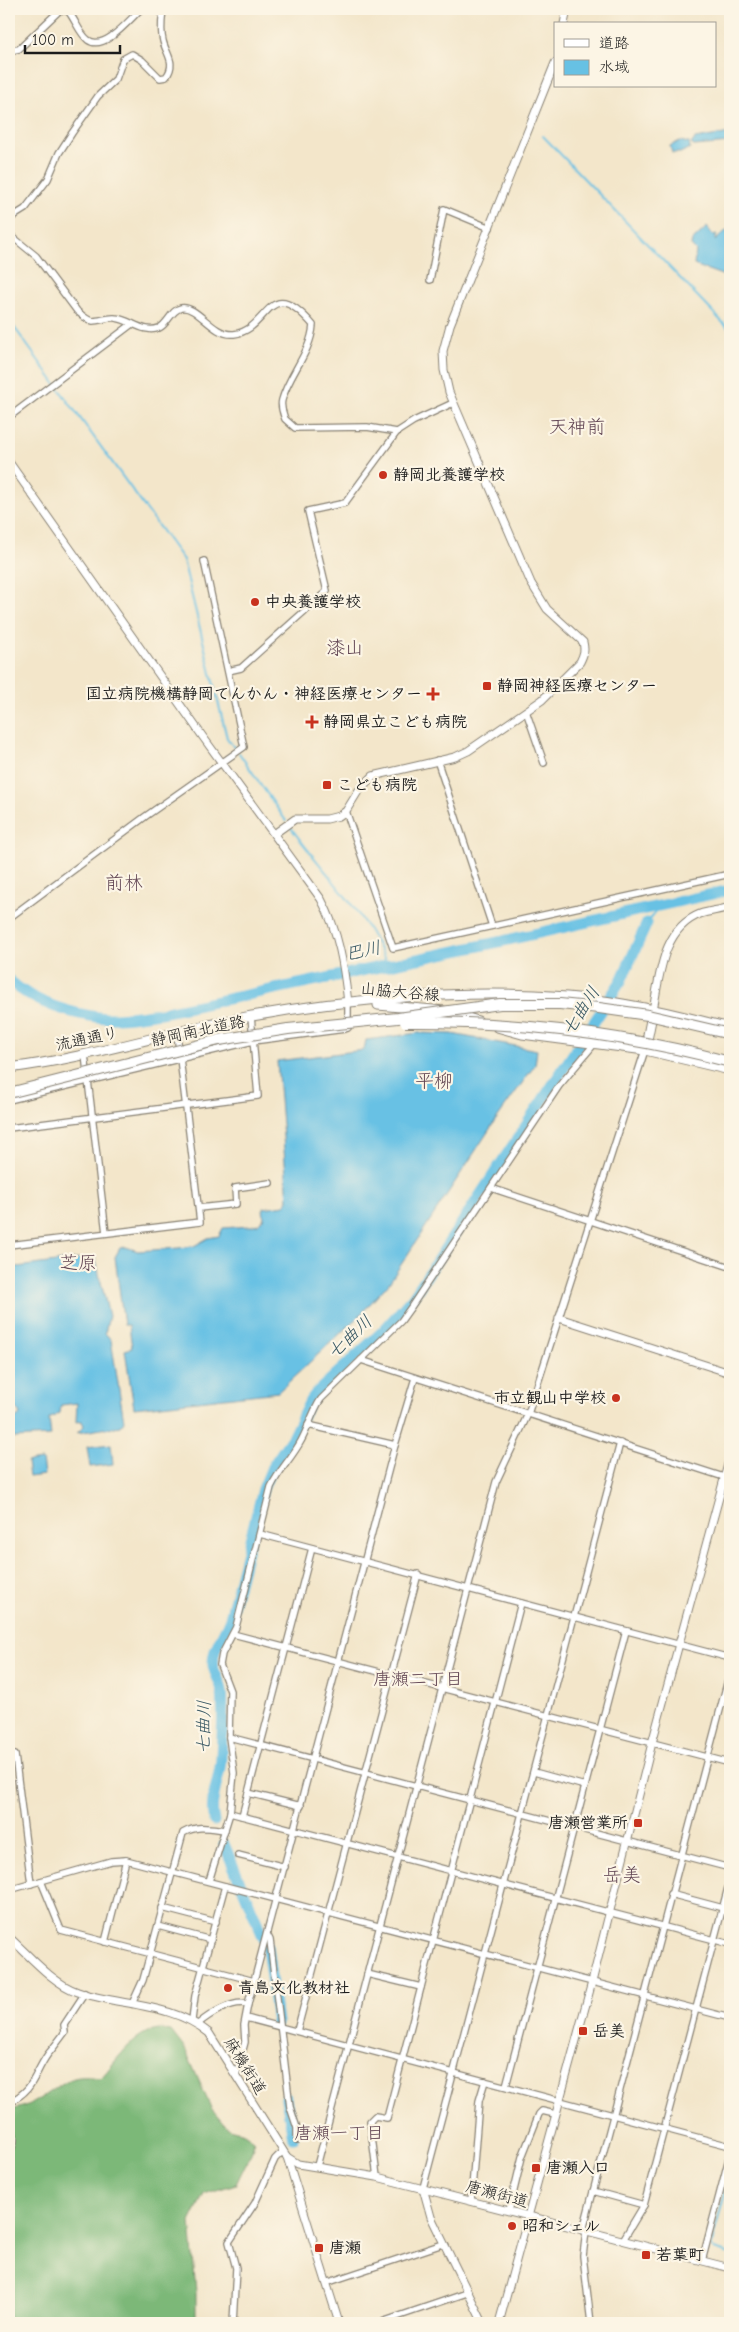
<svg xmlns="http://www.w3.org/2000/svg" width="739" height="2332" font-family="'Comic Neue','Klee One',sans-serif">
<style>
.forest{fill:#7cb878;stroke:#4c6a4a}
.water{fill:#67c1e4;stroke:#426e80}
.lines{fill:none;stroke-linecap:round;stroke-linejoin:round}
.stream{stroke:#67c1e4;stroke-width:2}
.river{stroke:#67c1e4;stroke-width:11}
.minor-casing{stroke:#888173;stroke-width:8}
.tertiary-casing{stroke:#888173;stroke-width:9}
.primary-casing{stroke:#888173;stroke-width:11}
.minor{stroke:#fff;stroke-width:5.5}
.tertiary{stroke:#fff;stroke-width:7}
.primary{stroke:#fff;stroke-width:9}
.motorway-bridge-casing{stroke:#888173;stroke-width:12;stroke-linecap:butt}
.motorway-bridge{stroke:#fff;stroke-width:10}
.poi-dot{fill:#c8321e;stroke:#fcf5e5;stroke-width:2}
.labels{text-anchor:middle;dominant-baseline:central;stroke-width:4.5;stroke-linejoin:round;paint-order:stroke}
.poi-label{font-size:16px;font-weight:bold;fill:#1c1c1c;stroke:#fcf5e5;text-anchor:start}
.street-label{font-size:16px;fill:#1c1c1c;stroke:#fcf5e5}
.water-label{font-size:18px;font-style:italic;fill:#365662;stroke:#fcf5e5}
.neighbourhood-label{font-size:18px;fill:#624654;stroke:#fcf5e5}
.quarter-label{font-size:19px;fill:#624654;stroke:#fcf5e5}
</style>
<rect width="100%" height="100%" fill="#fcf5e5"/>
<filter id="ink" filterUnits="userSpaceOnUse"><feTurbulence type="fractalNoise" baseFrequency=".02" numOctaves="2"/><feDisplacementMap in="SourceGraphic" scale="10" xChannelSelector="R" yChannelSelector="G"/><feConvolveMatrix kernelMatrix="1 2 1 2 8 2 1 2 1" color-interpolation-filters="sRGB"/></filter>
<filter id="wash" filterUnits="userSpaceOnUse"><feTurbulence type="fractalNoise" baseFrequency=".0096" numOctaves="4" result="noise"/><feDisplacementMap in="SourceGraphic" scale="20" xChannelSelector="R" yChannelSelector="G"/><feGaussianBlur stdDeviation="1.12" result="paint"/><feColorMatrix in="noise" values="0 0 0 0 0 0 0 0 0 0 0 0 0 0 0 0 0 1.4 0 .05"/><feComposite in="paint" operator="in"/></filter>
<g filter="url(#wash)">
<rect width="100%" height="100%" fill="#f3e6ca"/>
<!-- forest -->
<path class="forest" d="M159,2029l12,2 14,18 26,59 18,21 15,4 10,7 -2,11 -16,33 -32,10 -14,28 6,70v31h-187v-214c23,1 40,-20 60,-29 10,-5 21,-3 32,-2 15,-16 33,-47 58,-49z"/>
<!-- water -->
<g class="water">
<polygon points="730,133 730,143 694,146 691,144 695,139"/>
<polygon points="680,141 689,143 690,148 680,153 672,153 670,146"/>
<polygon points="707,227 713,235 717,234 715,241 730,227 730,278 694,265 696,251 691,246 692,241"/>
<polygon points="418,1033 452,1034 537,1050 535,1065 495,1121 389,1283 359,1316 278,1392 134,1408 125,1350 132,1348 129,1325 124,1325 115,1257 120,1248 126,1247 138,1251 179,1248 194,1246 208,1238 219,1236 223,1228 250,1226 258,1224 264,1218 263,1208 285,1205 288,1200 277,1061 364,1050 366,1040"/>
<polygon points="95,1257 109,1316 105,1333 111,1340 124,1421 120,1426 77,1433 84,1426 82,1421 76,1422 77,1403 61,1405 60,1413 49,1419 51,1436 13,1438 11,1423 20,1415 17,1408 9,1407 9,1268"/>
<polygon points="111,1444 113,1464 90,1467 87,1447"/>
<polygon points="42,1460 44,1475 29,1477 27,1462"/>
</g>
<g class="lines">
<!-- stream -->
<g class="stream">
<polyline points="543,136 730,330"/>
<polyline points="9,320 183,560 227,738 236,750"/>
<polyline points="239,753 286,821"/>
<path d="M289,825c32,45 78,89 98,140"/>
<polyline points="647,923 657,910 667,904"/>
<polyline points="730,2173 711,2247 714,2250 730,2255"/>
</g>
<!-- river -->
<g class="river">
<path d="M9,980c24,23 64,35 97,38 18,1 37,-3 55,-5l342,-72 227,-51"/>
<path d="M214,1821c-6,-21 7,-43 7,-64 1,-22 3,-45 1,-66 -1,-9 -8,-17 -9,-26 -1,-18 12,-31 17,-47l33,-129 9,-22 21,-31 17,-35 8,-10 66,-61 29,-33 208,-316 26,-58"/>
<polyline points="224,1844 267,1946 277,2023"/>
<polyline points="286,2098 293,2138"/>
</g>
</g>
</g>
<g filter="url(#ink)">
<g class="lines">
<!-- minor casing -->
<g class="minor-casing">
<g id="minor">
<path d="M9,51l10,-2 41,-39 8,1c7,8 11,22 20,29 16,12 42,-21 53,-31"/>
<path d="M9,219l16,-10 23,-30 11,-26 13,-20 26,-37 18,-17 7,-20 9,-5 10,6 18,18 6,-1c11,-14 0,-23 -3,-36 -3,-11 -1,-22 0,-32"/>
<path d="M9,234l27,22 41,55c5,4 9,9 16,10 7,0 15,-4 22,-3 15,1 28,16 44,10 9,-4 12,-18 22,-20 17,-3 31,28 53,26 36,-4 33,-62 79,-9 -2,28 -24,49 -31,75 -2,7 1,13 3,19l10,9 72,-1 30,5"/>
<polyline points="430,280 444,209 490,228"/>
<polyline points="9,417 132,324"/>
<polyline points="228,671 241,668 327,591 308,511 345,503 397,432 414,421 453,403"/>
<polyline points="526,711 544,763"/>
<polyline points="437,760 492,926"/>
<polyline points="346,811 393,948 730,874"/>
<polyline points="9,918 146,816 244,747 204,561"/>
<polyline points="85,1055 106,1233"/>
<polyline points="9,1100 253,1041 345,1029 348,1028 348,1003"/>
<polyline points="9,1128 258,1096 251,1016"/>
<polyline points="491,1188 730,1267"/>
<polyline points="199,1208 236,1204 235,1188 270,1183"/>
<polyline points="9,1245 200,1222 177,1034"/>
<polyline points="361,1360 730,1479"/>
<polyline points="308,1425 395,1445"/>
<polyline points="260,1534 730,1658"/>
<polyline points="233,1634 730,1763"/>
<polyline points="229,1737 730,1868"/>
<polyline points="9,1754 15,1755 31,1884"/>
<polyline points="534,1772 585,1786"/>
<polyline points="248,1793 301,1806"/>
<polyline points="230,1813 730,1944"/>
<polyline points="242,1816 312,1548"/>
<polyline points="238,1855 285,1867"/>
<polyline points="41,1881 61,1930 254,1981"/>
<path d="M209,1881l21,-68 4,-40 -5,-36 1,-46 -10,-26 2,-11 14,-27 35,-140c8,-17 21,-29 30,-46 8,-14 11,-29 20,-42l80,-78 10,-14 148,-221 37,-44"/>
<polyline points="9,1890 111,1861 126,1860 730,2018"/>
<polyline points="670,1894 723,1908"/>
<polyline points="162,1908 216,1922"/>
<polyline points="158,1926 211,1940"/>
<polyline points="267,1934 270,1940 290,2107 297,2128 297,2140"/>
<polyline points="105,1942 126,1860"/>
<polyline points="367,1974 421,1987"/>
<path d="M132,2004l11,-24 40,-147c14,-8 26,-5 42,-3"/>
<polyline points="246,2018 730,2146"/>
<polyline points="192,2020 195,1996 225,1886"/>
<path d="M198,2024c12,-10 34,-24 50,-20"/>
<polyline points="297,2031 418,1574"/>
<polyline points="236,2076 245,2042 244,2025 248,2004 395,1445 415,1378"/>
<polyline points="506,2086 626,1631"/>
<path d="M9,2102c26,-12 24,-27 39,-48 6,-7 11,-14 17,-22l-1,-7 21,-32"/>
<path d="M9,2121c6,13 8,20 0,32"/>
<polyline points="317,2166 496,1482 528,1414 645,1050"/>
<polyline points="377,2177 370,2121 375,2116 387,2118 521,1603"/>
<polyline points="423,2188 620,1443"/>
<polyline points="593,2191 644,2205"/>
<polyline points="471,2201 479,2101 485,2081"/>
<polyline points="509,2211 522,2157 539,2114 542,2111 555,2114"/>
<polyline points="583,2230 730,1672"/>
<polyline points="586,2231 583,2256 591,2323"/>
<polyline points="623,2240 644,2205 730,1880"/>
<polyline points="702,2261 730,2154"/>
<polyline points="326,2283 443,2244"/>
<polyline points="233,2323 236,2268 229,2242 255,2203 275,2159 282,2152"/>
<polyline points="379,2323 467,2293"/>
</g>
</g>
<!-- tertiary casing -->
<g class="tertiary-casing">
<g id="tertiary">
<polyline points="564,24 567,9"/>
<path d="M9,462l194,275 118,162c18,33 23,67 27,104"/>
<path d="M274,834l21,-15h32l12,-3 7,-5 13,-21 14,-14 82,-19 13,-6 74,-51 38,-38c4,-8 5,-12 3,-20l-36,-33 -16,-26 -82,-191 -5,-22 -1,-19 7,-26 105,-262"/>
<path d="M653,1010c7,-35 9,-81 47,-96 9,-3 21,-4 30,-7"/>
<polyline points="559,1318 730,1373"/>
<path d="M9,1937c20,18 43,46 69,55 43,14 95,11 131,41l78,124 52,166"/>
<polyline points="287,2157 298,2164 377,2177 730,2268"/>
<polyline points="423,2188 431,2217 483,2323"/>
<polyline points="499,2323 592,1982 652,1743 730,1457"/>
</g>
</g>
<!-- primary casing -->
<g class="primary-casing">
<g id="primary">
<polyline points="378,1005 444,1011 478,1021"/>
<polyline points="497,1027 522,1034 645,1050 730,1070"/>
<polyline points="645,1050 653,1010"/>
<path d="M9,1068c82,-10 161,-37 243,-52 99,-18 215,-27 315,-19 56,4 110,18 163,31"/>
</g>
</g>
<!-- minor -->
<use href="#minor" class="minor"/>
<!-- tertiary -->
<use href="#tertiary" class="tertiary"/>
<!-- primary -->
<use href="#primary" class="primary"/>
<!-- motorway-bridge casing -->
<g class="motorway-bridge-casing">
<g id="motorway-bridge">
<path d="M405,1022c108,-1 220,12 325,40"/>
<polyline points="9,1093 219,1040 288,1029 398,1018 500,1004 560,1004 599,1008 648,1015 730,1034"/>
</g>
</g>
<!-- motorway-bridge -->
<use href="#motorway-bridge" class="motorway-bridge"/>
</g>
</g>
<!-- markers -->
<g class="poi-dot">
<circle cx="383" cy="475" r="5"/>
<circle cx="255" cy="602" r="5"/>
<rect x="482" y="681" width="10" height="10" rx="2.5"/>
<path d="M430.5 686.5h5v5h5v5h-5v5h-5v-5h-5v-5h5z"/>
<path d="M309.5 714.5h5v5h5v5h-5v5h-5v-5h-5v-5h5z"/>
<rect x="322" y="780" width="10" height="10" rx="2.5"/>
<circle cx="616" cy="1398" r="5"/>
<rect x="633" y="1818" width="10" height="10" rx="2.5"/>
<circle cx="228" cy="1988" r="5"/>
<rect x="578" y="2026" width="10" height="10" rx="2.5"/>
<rect x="531" y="2163" width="10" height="10" rx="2.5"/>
<circle cx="512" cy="2226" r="5"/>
<rect x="314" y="2243" width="10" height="10" rx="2.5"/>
<rect x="641" y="2250" width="10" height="10" rx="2.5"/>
</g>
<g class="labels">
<!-- poi labels -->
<g class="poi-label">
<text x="393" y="475">静岡北養護学校</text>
<text x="265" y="602">中央養護学校</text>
<text x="497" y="686">静岡神経医療センター</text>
<text x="422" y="694" text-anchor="end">国立病院機構静岡てんかん・神経医療センター</text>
<text x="323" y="722">静岡県立こども病院</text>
<text x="337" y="785">こども病院</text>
<text x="606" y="1398" text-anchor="end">市立観山中学校</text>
<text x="628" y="1823" text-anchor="end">唐瀬営業所</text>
<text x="238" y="1988">青島文化教材社</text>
<text x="593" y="2031">岳美</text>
<text x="546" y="2168">唐瀬入口</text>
<text x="522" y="2226">昭和シェル</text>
<text x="329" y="2248">唐瀬</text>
<text x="656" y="2255">若葉町</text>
</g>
<!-- street labels -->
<g class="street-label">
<text transform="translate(400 992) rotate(5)">山脇大谷線</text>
<text transform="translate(198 1031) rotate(-12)">静岡南北道路</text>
<text transform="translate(87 1039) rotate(-12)">流通通り</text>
<text transform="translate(245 2066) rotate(58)">麻機街道</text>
<text transform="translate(497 2194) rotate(15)">唐瀬街道</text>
</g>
<!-- water labels -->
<g class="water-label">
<text transform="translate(363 951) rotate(-12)">巴川</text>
<text transform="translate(581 1011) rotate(-57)">七曲川</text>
<text transform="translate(350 1337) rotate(-43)">七曲川</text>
<text transform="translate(204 1727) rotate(-89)">七曲川</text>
</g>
<!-- neighbourhood labels -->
<g class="neighbourhood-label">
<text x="418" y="1679">唐瀬二丁目</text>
<text x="339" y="2133">唐瀬一丁目</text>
</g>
<!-- quarter labels -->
<g class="quarter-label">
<text x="577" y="427">天神前</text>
<text x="345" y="648">漆山</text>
<text x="124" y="883">前林</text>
<text x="434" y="1081">平柳</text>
<text x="78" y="1263">芝原</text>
<text x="622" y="1875">岳美</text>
</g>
</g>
<!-- margin -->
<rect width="739" height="2332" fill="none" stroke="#fcf5e5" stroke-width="30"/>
<!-- legend -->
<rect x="554" y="22" width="162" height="65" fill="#fcf5e5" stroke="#a29e95"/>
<rect x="564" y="39" width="25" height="8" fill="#ffffff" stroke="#a29e95"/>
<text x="599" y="48" font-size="15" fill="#1c1c1c">道路</text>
<rect x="564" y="60" width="25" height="15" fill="#67c1e4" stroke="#a29e95"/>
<text x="599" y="72" font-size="15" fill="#1c1c1c">水域</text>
<!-- scale -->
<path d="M25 45v8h95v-8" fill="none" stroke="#1c1c1c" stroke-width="2.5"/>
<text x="32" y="45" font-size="15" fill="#1c1c1c" stroke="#fcf5e5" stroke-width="4" paint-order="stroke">100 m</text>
</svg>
